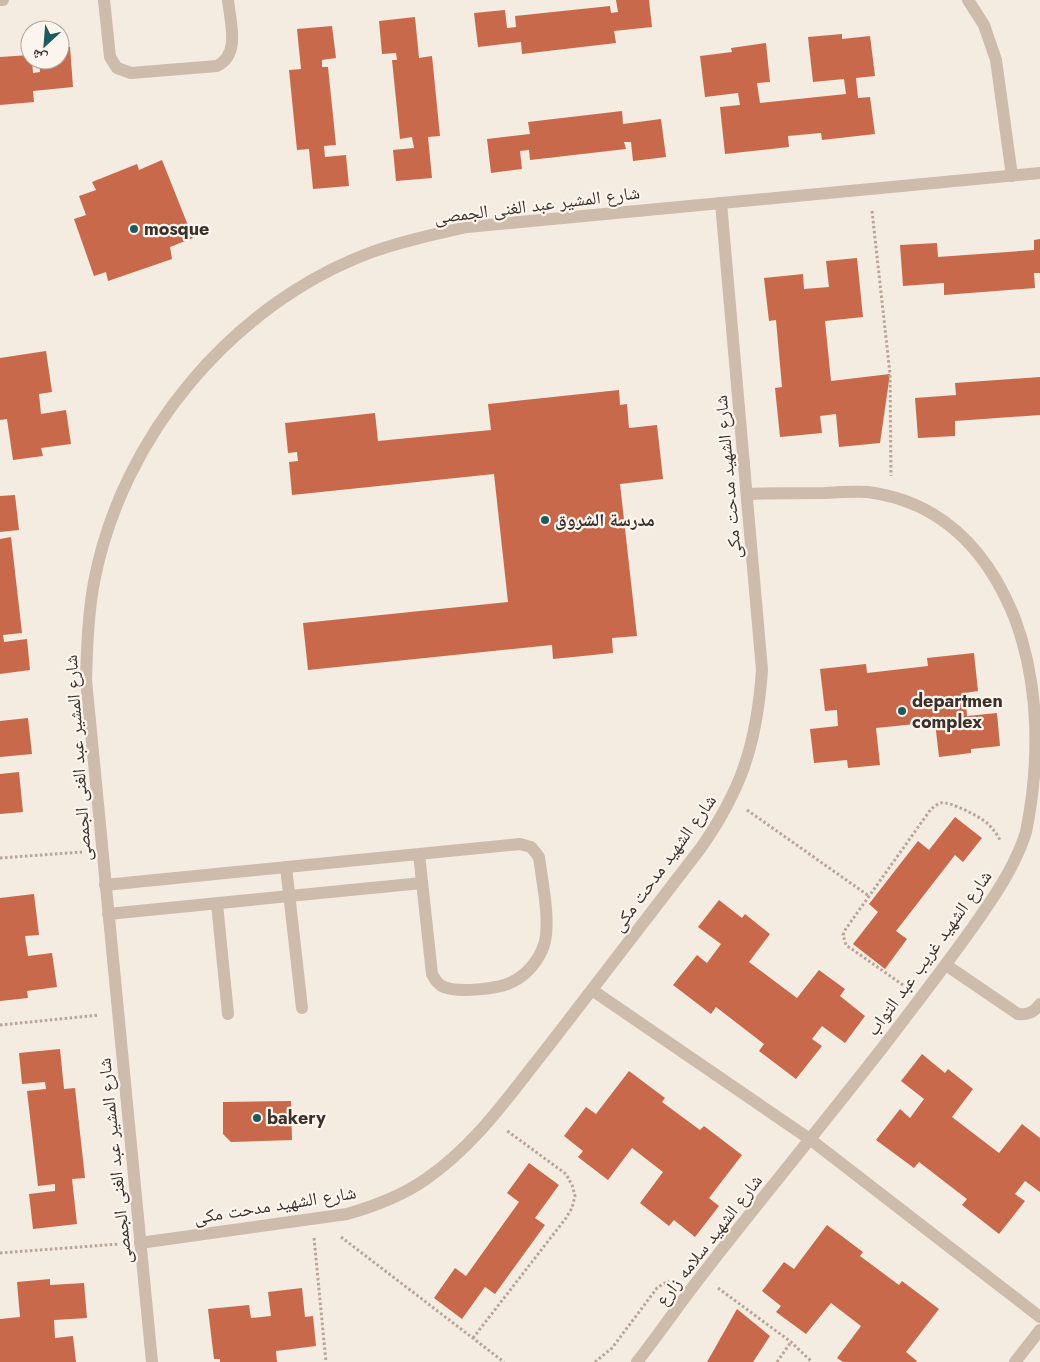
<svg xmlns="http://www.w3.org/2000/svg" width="1040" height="1362" font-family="Jost,'Noto Naskh Arabic',sans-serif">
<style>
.building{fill:#c8694b}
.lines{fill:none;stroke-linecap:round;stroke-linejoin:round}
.path{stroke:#b9a596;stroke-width:3;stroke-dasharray:2.5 2.5;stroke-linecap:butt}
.lane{stroke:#cdbbac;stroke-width:12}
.street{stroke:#cdbbac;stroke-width:12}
.poi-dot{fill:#1f5a5e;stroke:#fbf5ee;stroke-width:2}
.labels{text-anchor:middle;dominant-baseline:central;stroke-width:4.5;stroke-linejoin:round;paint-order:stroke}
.street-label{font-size:18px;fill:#3b302b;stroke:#fbf5ee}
.poi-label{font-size:18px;font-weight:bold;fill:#3b302b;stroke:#fbf5ee;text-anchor:start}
</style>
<rect width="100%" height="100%" fill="#f4ebe1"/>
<!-- building -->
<g class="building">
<polygon points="616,0 649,0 652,27 614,31 616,43 522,54 521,42 478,47 474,13 505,10 507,28 516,27 515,16 610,6 611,13 618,12"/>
<polygon points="415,17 419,58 432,56 440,136 428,137 432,178 396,181 393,150 414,148 412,137 400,139 392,60 397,60 396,53 382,54 379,21"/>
<polygon points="332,26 336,58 322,60 322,67 328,67 336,145 324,146 325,157 346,155 349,186 313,189 309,149 297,150 289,70 301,69 297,29"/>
<polygon points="842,34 842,39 870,36 875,76 856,78 858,98 870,97 875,134 822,140 821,133 788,136 789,147 725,154 720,107 740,105 738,93 705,97 700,56 732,52 731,48 766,43 770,82 757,83 760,103 846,94 844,79 813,82 808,37"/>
<polygon points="60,47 70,47 73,87 33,91 34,102 0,105 0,57 30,55 30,60 32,60 33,73 40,72 39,60 60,60"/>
<polygon points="622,111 623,124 661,119 666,157 633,161 631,142 624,142 626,149 530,160 529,150 520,151 522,169 491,173 487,139 530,134 528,122"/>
<polygon points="162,160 193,238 170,247 172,259 108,281 106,272 94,276 74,219 86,215 79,196 96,190 92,182 137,164 139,170"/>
<polygon points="1040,239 1040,273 1034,273 1035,288 944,295 944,283 903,286 900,245 937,243 938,257 1034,250 1034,240"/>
<polygon points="857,258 863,317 825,321 831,381 890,374 880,443 839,447 836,414 820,416 822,433 780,437 775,388 782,387 776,320 769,321 764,278 803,274 804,289 829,287 826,261"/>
<polygon points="46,351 52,392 39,394 41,414 66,410 71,444 41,448 43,456 13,460 7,419 0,420 0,358"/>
<polygon points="1040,377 1040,415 955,421 955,436 918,438 915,398 956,395 955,383"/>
<polygon points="619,390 620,405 627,404 629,428 657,425 663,479 620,484 637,636 612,638 613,653 553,659 552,645 308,670 303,623 508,602 494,474 292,495 289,462 298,461 297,452 288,453 285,423 375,413 378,441 491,430 488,404"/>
<polygon points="15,495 19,530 0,532 0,496"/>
<polygon points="11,537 22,633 3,635 4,642 27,639 30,670 0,674 0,539"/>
<polygon points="974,653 978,691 965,693 967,716 997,713 1000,746 971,749 971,753 939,757 935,722 876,728 880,765 848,768 847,760 814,763 810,729 838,726 837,710 825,711 820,669 866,664 867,673 928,666 927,658"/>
<polygon points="28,718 32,754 0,757 0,721"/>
<polygon points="19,772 23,812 0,814 0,774"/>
<polygon points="955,817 982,838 963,862 955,855 896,931 907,939 885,969 853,944 878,912 869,904 918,841 929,850"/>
<polygon points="34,894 39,935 25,936 28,956 52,953 57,987 27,991 28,998 0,1001 0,898"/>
<polygon points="719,900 742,918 745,914 770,934 749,962 797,998 819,970 845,989 840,996 865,1016 845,1043 822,1026 812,1039 822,1046 796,1079 759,1051 764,1044 716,1007 711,1014 673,985 697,955 707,963 721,944 698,927"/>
<polygon points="60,1049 64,1089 75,1088 85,1178 72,1179 77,1224 33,1229 29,1194 55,1191 55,1184 38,1186 27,1091 46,1089 45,1082 22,1084 19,1053"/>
<polygon points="922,1054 945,1073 948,1069 973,1089 952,1117 999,1153 1022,1124 1040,1138 1040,1192 1025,1181 1015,1194 1025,1201 999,1234 962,1205 967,1199 919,1162 914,1168 876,1140 900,1109 910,1118 924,1099 901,1081"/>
<polygon points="629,1071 665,1098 662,1102 700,1130 704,1126 742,1155 709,1198 719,1206 695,1237 674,1220 669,1226 640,1203 663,1172 632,1148 608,1180 578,1157 583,1151 564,1136 586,1107 596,1114"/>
<polygon points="291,1101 292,1140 231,1142 223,1134 223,1102"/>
<polygon points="529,1163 559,1185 535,1218 545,1225 495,1294 485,1287 462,1319 434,1298 455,1268 466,1276 519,1202 507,1193"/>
<polygon points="827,1225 863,1252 860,1256 899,1285 902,1281 939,1309 906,1352 917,1361 916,1362 843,1362 837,1358 861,1326 831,1303 806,1334 776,1312 781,1306 762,1291 784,1262 794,1269"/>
<polygon points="50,1279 50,1285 84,1283 87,1318 54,1320 55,1338 73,1336 76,1362 0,1362 0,1319 20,1317 17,1282"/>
<polygon points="302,1288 305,1317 313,1316 316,1346 276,1351 277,1362 220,1362 220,1359 214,1359 208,1309 249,1305 251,1318 271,1316 268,1292"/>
<polygon points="737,1309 770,1336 753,1362 707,1362"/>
</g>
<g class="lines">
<!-- path -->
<g class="path">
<polyline points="872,211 890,374 891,476"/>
<polyline points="747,810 869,896"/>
<polyline points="0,858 82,852"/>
<path d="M903,985l-57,-40 -3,-10 2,-5 86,-121c3,-2 6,-5 10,-6 9,-2 40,14 47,21 5,5 9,10 12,16"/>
<polyline points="0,1025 99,1015"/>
<polyline points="341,1237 504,1362"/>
<polyline points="314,1238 326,1362"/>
<polyline points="0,1253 119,1244"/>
<polyline points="718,1288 791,1342 812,1362"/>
<polyline points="473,1338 566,1218 572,1208 575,1196 572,1185 566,1174 506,1130"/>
<polyline points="595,1362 612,1348 657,1288 663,1284 669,1281"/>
<polyline points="777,1362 791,1342"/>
</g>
<!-- lane -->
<g class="lane">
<path d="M104,0l6,57 7,11 14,5 86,-7c24,-12 13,-44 11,-66"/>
<polyline points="286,867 302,1008"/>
<path d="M105,885l415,-41 11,3 8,10c3,24 12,65 5,88 -5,15 -17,30 -32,37 -13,7 -54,11 -68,5 -6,-2 -9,-7 -12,-13l-13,-120"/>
<polyline points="217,904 228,1014"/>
<polyline points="108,914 422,883"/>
<path d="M946,965l72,49c11,1 16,-2 22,-10"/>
</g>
<!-- street -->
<g class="street">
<polyline points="0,0 3,0"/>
<polyline points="968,0 984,25 996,60 1012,176"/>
<polyline points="592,990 811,1140 1040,1317"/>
<path d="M140,1243l207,-29c28,-8 55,-18 79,-35 50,-34 84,-85 121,-131 51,-66 102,-133 153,-199 42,-59 57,-107 62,-179l-41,-467"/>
<path d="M152,1362l-66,-682c1,-33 2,-65 8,-98 28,-146 138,-278 278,-330 31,-11 63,-18 95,-25l573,-54"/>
<path d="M637,1362c22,-28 43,-59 65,-87 62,-80 126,-157 188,-237 28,-37 56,-73 83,-111 21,-30 42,-60 53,-95 14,-69 14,-146 -11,-213 -27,-68 -72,-117 -147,-127 -14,-1 -29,0 -43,1 -26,0 -52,0 -78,1"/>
<polyline points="1015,1362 1040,1330"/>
</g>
</g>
<!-- markers -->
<g class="poi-dot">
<circle cx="134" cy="229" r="5"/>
<circle cx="545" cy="520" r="5"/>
<circle cx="902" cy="711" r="5"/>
<circle cx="257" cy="1118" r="5"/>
</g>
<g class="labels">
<!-- street labels -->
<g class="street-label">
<text transform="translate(537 205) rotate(-7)">شارع المشير عبد الغنى الجمصى</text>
<text transform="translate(728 477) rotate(-95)">شارع الشهيد مدحت مكى</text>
<text transform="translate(78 758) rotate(-94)">شارع المشير عبد الغنى الجمصى</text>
<text transform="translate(664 863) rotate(-54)">شارع الشهيد مدحت مكى</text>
<text transform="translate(929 953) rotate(-54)">شارع الشهيد غريب عبد التواب</text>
<text transform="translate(115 1161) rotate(-96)">شارع المشير عبد الغنى الجمصى</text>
<text transform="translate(275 1205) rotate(-9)">شارع الشهيد مدحت مكى</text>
<text transform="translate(709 1240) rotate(-52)">شارع الشهيد سلامه زارع</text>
</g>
<!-- poi labels -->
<g class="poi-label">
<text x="144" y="229">mosque</text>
<text x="555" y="520">مدرسة الشروق</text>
<text x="912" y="701">departmen<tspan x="912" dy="21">complex</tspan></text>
<text x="267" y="1118">bakery</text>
</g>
</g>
<!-- north arrow -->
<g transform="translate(45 45) rotate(206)"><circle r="24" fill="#fbf5ee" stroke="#aea6a0"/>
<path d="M0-4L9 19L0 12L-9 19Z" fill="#1f5a5e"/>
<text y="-8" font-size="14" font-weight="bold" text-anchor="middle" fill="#3b302b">ش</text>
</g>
</svg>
